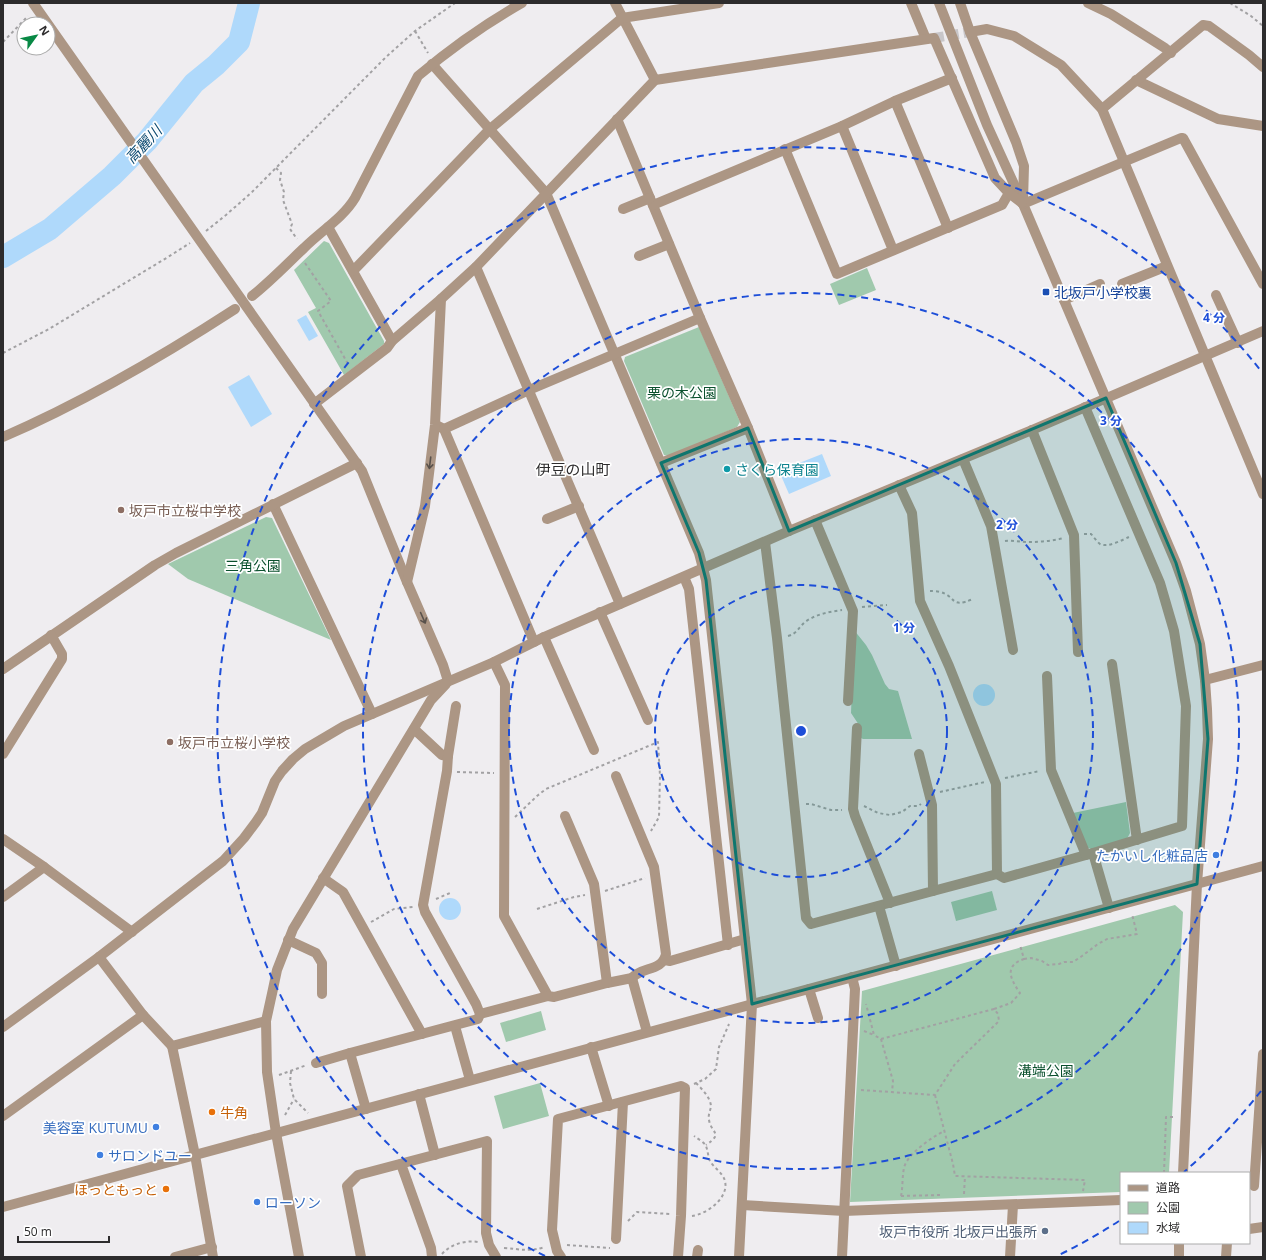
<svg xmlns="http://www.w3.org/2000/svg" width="1266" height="1260" font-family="'Open Sans','Noto Sans JP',sans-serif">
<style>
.green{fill:#a0c9ad}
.water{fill:#afd9fb}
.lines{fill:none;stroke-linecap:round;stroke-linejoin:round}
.river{stroke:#afd9fb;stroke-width:22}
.minor-tunnel{stroke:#c8c6c9;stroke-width:10;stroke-dasharray:10 5;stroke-linecap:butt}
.path{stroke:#a2a1a3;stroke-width:2;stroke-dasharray:3 3;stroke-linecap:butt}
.minor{stroke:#ac9684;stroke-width:10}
.oneway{stroke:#59514b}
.marked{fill:#0f766e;fill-opacity:0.2;stroke:#0f766e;stroke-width:3;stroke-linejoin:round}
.ring{fill:none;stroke:#1d4ed8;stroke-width:2;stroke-dasharray:7 5}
.transit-dot{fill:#1a4fb4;stroke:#fff;stroke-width:1.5}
.culture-dot{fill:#0f9aa8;stroke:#fff;stroke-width:1.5}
.education-dot{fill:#8d6e63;stroke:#fff;stroke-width:1.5}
.shop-dot{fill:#3f7fe0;stroke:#fff;stroke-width:1.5}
.food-dot{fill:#e8710a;stroke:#fff;stroke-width:1.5}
.service-dot{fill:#5c6f8a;stroke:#fff;stroke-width:1.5}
.labels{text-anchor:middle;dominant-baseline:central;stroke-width:3.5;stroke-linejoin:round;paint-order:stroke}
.transit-label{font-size:14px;fill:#164399;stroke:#fff;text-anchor:start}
.park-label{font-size:14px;fill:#0a502d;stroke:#fff}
.culture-label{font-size:14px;fill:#0d838f;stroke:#fff;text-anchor:start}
.education-label{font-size:14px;fill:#785e54;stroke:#fff;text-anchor:start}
.shop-label{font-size:14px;fill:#366cbe;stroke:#fff;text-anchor:end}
.food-label{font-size:14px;fill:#c56008;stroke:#fff;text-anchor:start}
.service-label{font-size:14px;fill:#4e5e75;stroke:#fff;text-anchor:end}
.water-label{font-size:15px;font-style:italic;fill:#0c4a71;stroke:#fff}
.neighbourhood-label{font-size:15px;fill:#2d2c2d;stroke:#fff}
.centre{fill:#1d4ed8;stroke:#fff;stroke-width:2}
.ring-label{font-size:12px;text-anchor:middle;font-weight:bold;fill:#1d4ed8;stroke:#fff;stroke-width:3.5;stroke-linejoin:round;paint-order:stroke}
</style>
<rect width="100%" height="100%" fill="#efedf0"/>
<!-- green -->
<g class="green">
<polygon points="324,241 329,243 384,341 384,344 344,375 308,312 316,308 294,270"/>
<polygon points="867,268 876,290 839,305 830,284"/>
<polygon points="699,327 740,422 737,427 669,456 664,455 624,361 625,357"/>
<polygon points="266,517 272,518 331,640 188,579 168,564"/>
<polygon points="854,630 866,645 872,655 885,684 889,689 898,691 912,739 863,739 861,738 861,728 851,713"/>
<polygon points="1126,802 1130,833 1127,839 1091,849 1086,847 1073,813"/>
<polygon points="992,891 997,910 956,921 951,902"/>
<polygon points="1175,905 1183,912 1169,1173 1121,1173 1121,1192 850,1202 862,991"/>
<polygon points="541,1011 546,1030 506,1042 500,1023"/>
<polygon points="540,1083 549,1116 503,1129 494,1096"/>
</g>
<!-- water -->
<g class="water">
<polygon points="306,315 318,336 309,341 297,320"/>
<polygon points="249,375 272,414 251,427 228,387"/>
<polygon points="822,454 831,476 789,494 779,471"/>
<circle cx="984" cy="695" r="11"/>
<circle cx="450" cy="909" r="11"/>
</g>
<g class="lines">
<!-- river -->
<polyline class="river" points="3,257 50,229 112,176 147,141 194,83 216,65 239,42 249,3"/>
<!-- minor-tunnel -->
<polyline class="minor-tunnel" points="934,38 970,32"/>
<!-- path -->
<g class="path">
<polyline points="1230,3 1251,16 1263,26"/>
<polyline points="415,31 428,53"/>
<polyline points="3,42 28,16"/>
<polyline points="276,168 281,173 280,180 284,192 283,200 292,224 290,229 297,239"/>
<polyline points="206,231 226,215 252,192 385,58 415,31 455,3"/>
<polyline points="305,263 331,301 318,311 348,364"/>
<polyline points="3,353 49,329 168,257 190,243"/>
<path d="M1084,534h7c3,3 6,8 9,10 8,4 22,-4 29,-7"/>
<path d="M1005,541c7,-1 15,1 23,1 12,0 24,-1 36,-4"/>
<path d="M930,591c3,0 7,0 10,1 17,4 9,17 33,7"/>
<polyline points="862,607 887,605"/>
<path d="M788,636c9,-2 11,-9 17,-14 11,-8 24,-10 37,-12"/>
<polyline points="457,772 494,773"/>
<polyline points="1005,778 1040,771"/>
<polyline points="940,792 985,782"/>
<polyline points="806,804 811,804 831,810 842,810"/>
<polyline points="864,806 878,813 890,815 902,812 910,806 918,806 921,804"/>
<polyline points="515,817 537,796 546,789 658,742 660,776 659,817 651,831"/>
<polyline points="605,891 645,878"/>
<polyline points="436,899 450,893"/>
<polyline points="537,909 574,897 585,895"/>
<polyline points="371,922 394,909 413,907"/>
<polyline points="1024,959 1031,958 1042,961 1048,965 1059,964 1064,962 1073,962 1082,956 1098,944 1107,939 1137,934 1132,914"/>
<path d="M994,1009l17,-6 9,-10c-9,-13 -17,-27 4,-34l-4,-14"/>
<polyline points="864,1031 874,1035 866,1004"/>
<polyline points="881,1039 893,1081 892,1092"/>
<polyline points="291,1071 290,1083 294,1099 308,1113"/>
<polyline points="279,1075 307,1065"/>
<path d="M696,1083c6,6 15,15 15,24 -1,4 -3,8 -2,13 2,13 15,13 -3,25"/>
<polyline points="694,1084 705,1079 716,1069 719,1047 729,1024"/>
<polyline points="861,1090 935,1095 955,1064 999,1021 998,1014 994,1009 881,1039 874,1035"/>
<polyline points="935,1095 953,1164 955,1176 1085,1180 1083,1191"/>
<polyline points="285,1115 294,1099"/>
<polyline points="1164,1173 1166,1117 1175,1117"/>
<polyline points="964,1194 965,1176"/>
<polyline points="901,1196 940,1195"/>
<path d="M901,1196c2,-9 1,-19 3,-28 3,-14 27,-30 40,-37"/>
<path d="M692,1216c15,-2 37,-18 33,-35 -2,-8 -11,-13 -15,-20 -2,-4 -2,-10 -4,-15 -2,-4 -8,-7 -12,-10"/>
<polyline points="628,1221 637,1212 670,1214"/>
<polyline points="567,1245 610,1248"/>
<path d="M504,1248c16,1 24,4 41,-1"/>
<path d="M442,1254c9,-10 23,-14 36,-12"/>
</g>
<!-- minor -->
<g class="minor">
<polyline points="33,3 362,471 407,582 443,665 448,681"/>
<polyline points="615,3 655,80"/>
<polyline points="911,3 926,39"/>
<polyline points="939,3 987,125 1023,204 1176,563 1186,591 1200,644 1205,680 1207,709 1208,739 1197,884 1183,1173"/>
<polyline points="960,3 970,32 1016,142 1024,166 1023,201"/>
<polyline points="1088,3 1111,14 1165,48 1171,53"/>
<polyline points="970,32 987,29 1014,36 1061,65 1102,109 1263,494"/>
<polyline points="432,64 546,193 699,553 706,580 752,1004 739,1257"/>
<polyline points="1136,80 1218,119 1263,126"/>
<polyline points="895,101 948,228"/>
<polyline points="1102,109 1203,25 1209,26 1249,55 1263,67"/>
<polyline points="617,119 700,318 748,428 789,531"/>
<polyline points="842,126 893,250"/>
<polyline points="785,149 837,274 1002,205 1009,193"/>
<polyline points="1023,204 1181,138 1183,138 1263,284"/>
<polyline points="653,205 842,126 895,101 952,78"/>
<polyline points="623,209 650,198"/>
<polyline points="328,227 392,341"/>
<polyline points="639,256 669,244"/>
<polyline points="476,267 620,604"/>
<polyline points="353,271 490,129 622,18 719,3"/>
<polyline points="1122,284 1167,266"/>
<polyline points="1216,295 1238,343"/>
<path d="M252,296c19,-15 35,-32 52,-48 17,-17 39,-30 51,-50l63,-122c32,-27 67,-52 104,-73"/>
<polyline points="1064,300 1100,284"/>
<polyline points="314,404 387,348 392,341 441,299 476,267 655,80 934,38 995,178 1009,193 1022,203"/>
<polyline points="1085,407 1160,583 1174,631 1186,706 1182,826 1093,853"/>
<polyline points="438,426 444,429 534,642"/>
<polyline points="444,429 529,390 700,318"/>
<polyline points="1032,430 1074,535 1078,652"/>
<path d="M3,437c81,-35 158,-80 232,-128"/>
<polyline points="963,459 991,526 1013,650"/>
<polyline points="661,463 748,428"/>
<polyline points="899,485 912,513 920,601 949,666 996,784 997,874 1004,878 1093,853 1109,908"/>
<polyline points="273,504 372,714"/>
<polyline points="547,519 579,506"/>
<polyline points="815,520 853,611 848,701"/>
<polyline points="765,542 777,638 806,918 811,924 933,891 932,805 919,754"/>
<polyline points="684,577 689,589 728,945"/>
<polyline points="407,582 425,506 435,425 441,299"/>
<polyline points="600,612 648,720"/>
<polyline points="544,637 594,750"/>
<polyline points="494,662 505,685 504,916 548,996 554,997 607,983 632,978 647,1032"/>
<polyline points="1112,664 1137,840"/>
<polyline points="3,669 155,565 176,553 357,463"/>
<polyline points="1047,676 1051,770 1086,855"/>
<polyline points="1205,680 1263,665"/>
<polyline points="857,728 853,809 855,816 890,903"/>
<polyline points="414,729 442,755 448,756"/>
<polyline points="3,754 62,659 62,654 51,635"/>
<path d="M616,776l38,91 12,87c-4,18 -24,12 -34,24"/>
<polyline points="565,816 594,884 607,983"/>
<polyline points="3,839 44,867 132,932"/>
<polyline points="323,878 343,892 422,1034"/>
<polyline points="933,891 997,874"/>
<polyline points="3,897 44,867"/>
<polyline points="879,906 896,966"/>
<polyline points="288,940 316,953 322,963 322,994"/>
<polyline points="99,957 143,1015 172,1046 266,1021"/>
<polyline points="665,960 670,961 677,959 745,939"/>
<polyline points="809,989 818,1018"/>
<polyline points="480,1014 548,996"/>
<polyline points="455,1026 470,1080"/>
<polyline points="3,1027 99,957 223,861 244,838 256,822 262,813 275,781 282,771 293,759 305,749 344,726 494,662 544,637 789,531 1032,430 1263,331"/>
<polyline points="172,1046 195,1155 213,1257"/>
<polyline points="591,1047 609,1106"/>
<polyline points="350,1053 478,1019 480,1014 476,1004 425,912 423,905 447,771 448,756 456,706"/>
<polyline points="316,1063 350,1053 366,1109"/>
<polyline points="419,1094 435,1155"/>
<polyline points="3,1116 143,1015"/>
<polyline points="401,1164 431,1248 432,1257"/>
<polyline points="1254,1186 1263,1054"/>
<polyline points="742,1205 844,1211 1121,1200"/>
<polyline points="3,1207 1263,866"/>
<polyline points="1249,1229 1263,1227"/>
<polyline points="616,1239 623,1102"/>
<polyline points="175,1257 212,1247"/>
<polyline points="299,1257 276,1133 267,1072 266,1021 273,989 277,970 293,929 431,700 446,684"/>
<polyline points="361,1257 347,1186 358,1175 487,1141 486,1233 489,1245 496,1257"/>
<polyline points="561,1257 557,1251 552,1230 558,1119 681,1086 685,1088 681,1216 678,1257"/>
<polyline points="697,1257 698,1250"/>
<polyline points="842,1257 855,989 852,977"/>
<polyline points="1010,1257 1013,1205"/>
<polyline points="1179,1257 1179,1243"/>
<polyline points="1226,1257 1227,1243"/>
</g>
</g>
<!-- one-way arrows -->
<defs><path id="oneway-shaft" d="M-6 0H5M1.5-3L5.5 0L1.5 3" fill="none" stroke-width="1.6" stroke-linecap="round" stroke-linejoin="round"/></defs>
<g class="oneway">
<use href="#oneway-shaft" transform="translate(430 463) rotate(97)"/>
<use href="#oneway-shaft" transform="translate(423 618) rotate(66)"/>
</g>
<!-- marked area -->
<path class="marked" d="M1106,398l70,165 24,81 8,95 -11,145 -445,120 -46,-424 -7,-27 -38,-90 87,-35 41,103z"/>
<!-- distance rings -->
<g class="ring">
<circle cx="801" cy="731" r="146"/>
<circle cx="801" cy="731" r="292"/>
<circle cx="801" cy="731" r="438"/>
<path d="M1261 1091A584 584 0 0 1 1184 1172M1119 1221A584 584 0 0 1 1057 1256M545 1256A584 584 0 1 1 1261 371"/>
</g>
<!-- markers -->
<rect class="transit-dot" x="1042" y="288" width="8" height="8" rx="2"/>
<circle class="culture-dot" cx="727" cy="469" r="4"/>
<g class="education-dot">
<circle cx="121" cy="510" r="4"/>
<circle cx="170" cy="742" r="4"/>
</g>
<g class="shop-dot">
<circle cx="1216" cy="855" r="4"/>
<circle cx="156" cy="1127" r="4"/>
<circle cx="100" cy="1155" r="4"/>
<circle cx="257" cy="1202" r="4"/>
</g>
<g class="food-dot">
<circle cx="212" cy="1112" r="4"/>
<circle cx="166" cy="1189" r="4"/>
</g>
<circle class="service-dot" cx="1045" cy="1231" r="4"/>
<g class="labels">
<!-- transit labels -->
<g class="transit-label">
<text x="1054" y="292">北坂戸小学校裏</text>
</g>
<!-- park labels -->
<g class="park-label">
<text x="682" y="392">栗の木公園</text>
<text x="253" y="565">三角公園</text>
<text x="1046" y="1070">溝端公園</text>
</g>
<!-- culture labels -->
<g class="culture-label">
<text x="735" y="469">さくら保育園</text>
</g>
<!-- education labels -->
<g class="education-label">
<text x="129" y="510">坂戸市立桜中学校</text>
<text x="178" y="742">坂戸市立桜小学校</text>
</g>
<!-- shop labels -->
<g class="shop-label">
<text x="1208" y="855">たかいし化粧品店</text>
<text x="148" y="1127">美容室 KUTUMU</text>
<text x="108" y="1155" text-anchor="start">サロンドユー</text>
<text x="265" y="1202" text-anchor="start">ローソン</text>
</g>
<!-- food labels -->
<g class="food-label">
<text x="220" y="1112">牛角</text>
<text x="158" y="1189" text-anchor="end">ほっともっと</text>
</g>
<!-- service labels -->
<g class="service-label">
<text x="1037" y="1231">坂戸市役所 北坂戸出張所</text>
</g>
<!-- water labels -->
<g class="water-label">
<text transform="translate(143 144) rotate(-47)">高麗川</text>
</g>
<!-- neighbourhood labels -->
<g class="neighbourhood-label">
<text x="573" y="469">伊豆の山町</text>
</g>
</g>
<circle cx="801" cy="731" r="6" class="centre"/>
<g class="ring-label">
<text x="1214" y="322">4 分</text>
<text x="1111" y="425">3 分</text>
<text x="1007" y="529">2 分</text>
<text x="904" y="632">1 分</text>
</g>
<!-- border -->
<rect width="1266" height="1260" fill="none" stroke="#2d2c2d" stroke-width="8"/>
<!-- legend -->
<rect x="1120" y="1172" width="130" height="72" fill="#ffffff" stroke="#ababab"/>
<rect x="1128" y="1185" width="20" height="6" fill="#ac9684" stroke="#ababab"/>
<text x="1156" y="1192" font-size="12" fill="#2d2c2d">道路</text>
<rect x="1128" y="1202" width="20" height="12" fill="#a0c9ad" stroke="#ababab"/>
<text x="1156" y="1212" font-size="12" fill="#2d2c2d">公園</text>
<rect x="1128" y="1222" width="20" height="12" fill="#afd9fb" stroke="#ababab"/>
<text x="1156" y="1232" font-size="12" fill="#2d2c2d">水域</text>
<!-- north arrow -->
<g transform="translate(36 36) rotate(57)"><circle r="19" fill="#ffffff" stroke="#ababab"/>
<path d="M0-3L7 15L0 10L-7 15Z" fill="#088945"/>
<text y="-6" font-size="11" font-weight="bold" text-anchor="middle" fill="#2d2c2d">N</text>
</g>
<!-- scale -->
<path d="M18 1236v6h91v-6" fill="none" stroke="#2d2c2d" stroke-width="2"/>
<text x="24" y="1236" font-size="12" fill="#2d2c2d" stroke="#ffffff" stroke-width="3" paint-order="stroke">50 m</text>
</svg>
